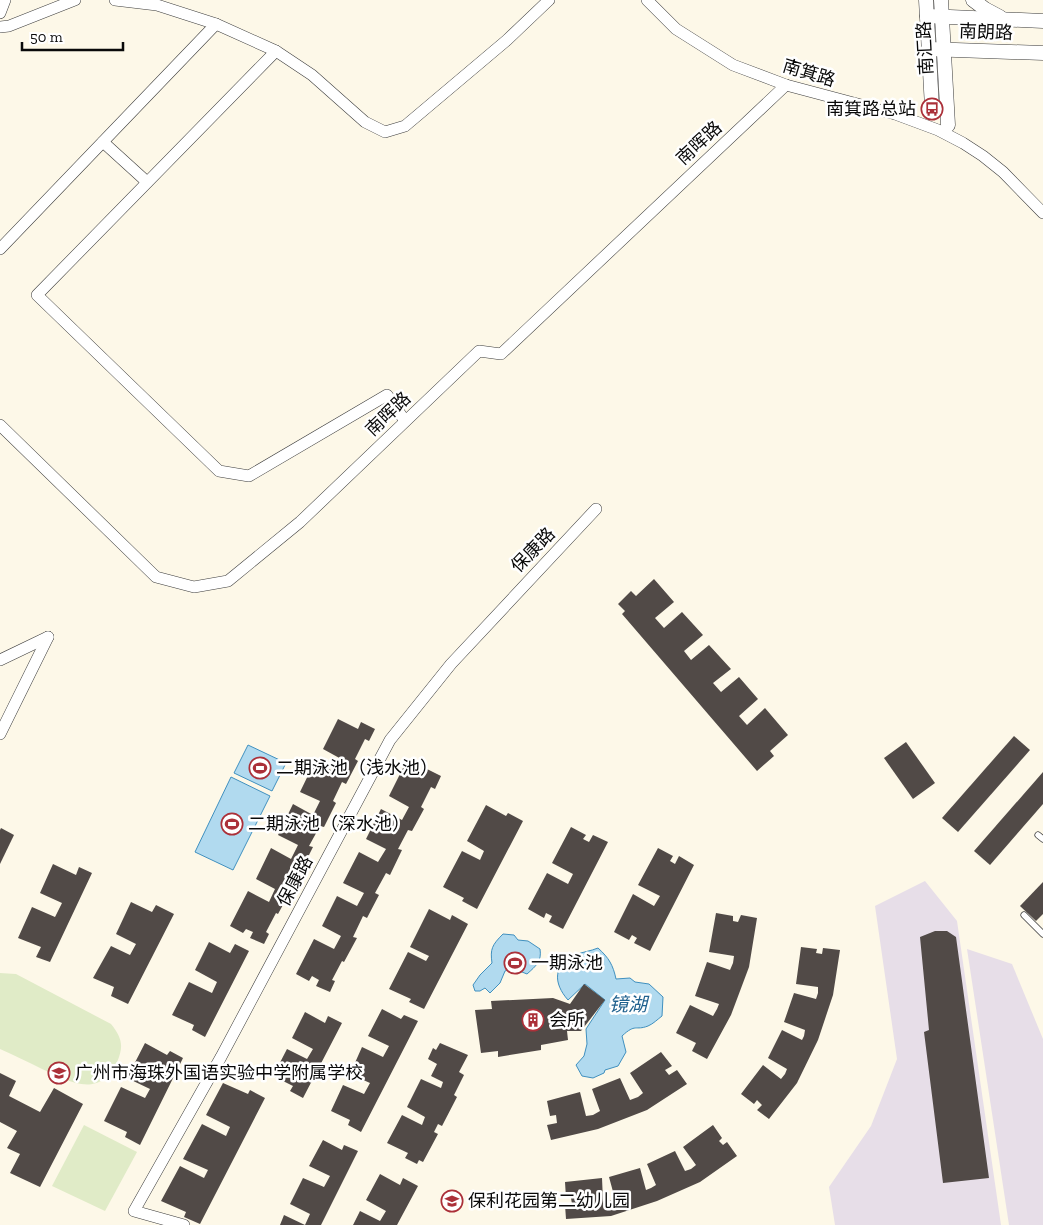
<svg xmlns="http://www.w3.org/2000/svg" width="1043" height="1225" font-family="'Zilla Slab','Noto Sans SC',serif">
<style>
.industrial{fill:#e7dee8}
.pitch{fill:#e0ebc7}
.water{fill:#b1daef;stroke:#4090bf}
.building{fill:#514a47}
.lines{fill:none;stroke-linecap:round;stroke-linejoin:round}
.service-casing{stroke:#3c3c3c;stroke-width:7}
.minor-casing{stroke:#3c3c3c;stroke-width:12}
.tertiary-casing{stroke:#3c3c3c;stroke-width:15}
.service{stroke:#fff;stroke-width:5.5}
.minor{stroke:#fff;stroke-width:11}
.tertiary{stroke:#fff;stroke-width:14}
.labels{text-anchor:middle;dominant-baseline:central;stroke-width:5;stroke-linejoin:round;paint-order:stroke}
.street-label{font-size:18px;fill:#090909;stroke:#fff}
.poi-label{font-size:18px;fill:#090909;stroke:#fff;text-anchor:start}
.water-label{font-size:19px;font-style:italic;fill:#20618e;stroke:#fff}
</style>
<rect width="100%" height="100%" fill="#fdf8e8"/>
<!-- industrial -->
<g class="industrial">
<polygon points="925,881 957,921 1001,1225 835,1225 829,1187 871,1126 897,1059 875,906"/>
<polygon points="967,949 1012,964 1043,1039 1043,1225 1009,1225"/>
</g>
<!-- pitch -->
<g class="pitch">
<path d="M0,973l16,1 95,50c11,14 13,22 6,38 -18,38 -49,19 -75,7 -14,-7 -28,-14 -42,-20z"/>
<polygon points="84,1125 137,1152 105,1211 52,1186"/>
</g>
<!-- water -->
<g class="water">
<polygon points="248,745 286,763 272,791 234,773"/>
<polygon points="231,777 270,796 233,870 195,852"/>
<path d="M503,934l11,1 4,5 10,1 12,8c2,12 -4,17 -13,25l-15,-6 -7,3 -5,12 -10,10 -5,-5 -5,3h-5l-2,-6 7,-10 12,-12c-2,-14 0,-18 11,-29z"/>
<path d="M598,948c11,10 15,17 18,31l14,-1 5,4 14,2 14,13 -1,19c-4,3 -9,8 -14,10 -13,5 -12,-3 -26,10l4,16 -8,14 -13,4 -1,3 -11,5 -11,-2 -6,-11 8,-9 3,-12 -1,-15 19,-29 -20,-16 -17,16c-15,-17 -15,-35 7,-45 7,-3 16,-4 23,-7z"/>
</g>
<!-- building -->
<g class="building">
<polygon points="654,579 674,602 655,618 664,628 682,612 703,635 684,651 691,660 709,645 731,669 713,683 721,692 739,677 758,699 739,716 747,725 765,708 788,735 770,751 774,756 757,771 622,614 625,611 618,604 631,591 636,596"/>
<polygon points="338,719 358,729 361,722 375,729 369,741 365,739 355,759 358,761 346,784 342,782 333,801 336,803 324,827 320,826 309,846 313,847 301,871 297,869 287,889 291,890 278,914 276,913 266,932 269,934 264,944 250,938 253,932 246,929 243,933 230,926 248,891 269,902 275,889 256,879 271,848 291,859 298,845 278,835 293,804 313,815 320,801 300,792 315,761 336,773 343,760 323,749"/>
<polygon points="1014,736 1030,750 958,832 942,818"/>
<polygon points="906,742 935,783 913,799 884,758"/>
<polygon points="404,766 423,777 427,769 441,776 435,789 431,787 421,807 424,809 412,831 408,830 398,849 402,850 390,875 386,873 375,893 379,895 367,918 363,916 353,937 357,938 344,962 342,961 332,980 335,981 330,992 316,986 319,980 312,976 309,981 296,974 314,939 334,949 341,936 322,926 337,896 357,906 364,893 343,883 359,852 378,862 386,849 366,839 381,809 402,820 409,807 389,796"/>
<polygon points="1043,772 1043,804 990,865 974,851"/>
<polygon points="486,805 506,816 508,813 523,821 477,909 462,901 464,898 443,887 462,851 480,860 484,851 467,841"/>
<polygon points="571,827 586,835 583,839 589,842 593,835 608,842 563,929 549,922 552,916 546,913 544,918 528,909 547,873 568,884 573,874 552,863"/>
<polygon points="1,828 14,835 0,864 0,830"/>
<polygon points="658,848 673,856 670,861 675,864 679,856 694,865 650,951 634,943 637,938 632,935 629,940 614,932 633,894 654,906 660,896 638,885"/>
<polygon points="53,864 76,875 79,867 92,873 50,962 36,957 41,947 18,938 32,907 55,917 62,903 40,893"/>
<polygon points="1043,882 1043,914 1036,921 1020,906"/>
<polygon points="131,902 152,912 156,905 174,914 128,1004 111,996 114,987 93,978 111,946 130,955 136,944 116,934"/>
<polygon points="429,909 450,920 452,915 468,924 424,1009 409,1002 411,999 389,989 408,952 426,961 429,956 410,947"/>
<polygon points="716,913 733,916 733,921 738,922 741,915 757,918 749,967 731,1015 707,1059 692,1051 696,1043 676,1033 690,1005 713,1016 717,1009 719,1004 695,996 707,962 730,970 733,963 734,956 709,952"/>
<polygon points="935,931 947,931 956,937 989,1178 943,1183 924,1032 929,1030 920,937"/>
<polygon points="209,942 230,953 235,944 249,951 205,1037 192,1030 194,1025 172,1015 189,982 212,993 217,982 195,970"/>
<polygon points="801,947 817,949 816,953 822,954 823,948 840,950 833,995 818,1040 797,1083 769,1119 757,1110 762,1105 757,1100 754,1104 741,1094 763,1065 781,1079 785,1074 787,1069 768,1058 782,1030 802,1040 804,1036 805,1030 784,1022 794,993 816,999 818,993 818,987 796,984"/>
<polygon points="584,984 605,1000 581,1031 567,1031 568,1040 541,1045 541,1050 498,1057 498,1051 481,1053 475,1010 492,1009 491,1001 553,998 570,1004"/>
<polygon points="382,1009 401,1019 404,1015 418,1021 361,1132 348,1125 350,1120 331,1111 343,1085 364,1094 370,1083 350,1074 362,1047 383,1057 389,1046 368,1036"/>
<polygon points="305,1012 325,1023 328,1016 342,1023 303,1098 290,1091 293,1086 273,1076 287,1049 307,1059 313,1049 292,1038"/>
<polygon points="145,1043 167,1055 170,1051 183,1058 140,1145 125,1137 127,1132 104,1121 121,1087 145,1098 150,1089 127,1078"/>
<polygon points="440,1043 468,1055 459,1072 464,1075 454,1095 457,1097 442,1126 438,1124 434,1132 438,1134 423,1162 419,1160 417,1164 405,1158 408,1153 387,1143 402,1115 422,1125 425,1117 407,1107 421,1079 441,1088 443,1082 431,1076 437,1064 428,1059 433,1048 436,1050"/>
<polygon points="661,1052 672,1066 665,1070 669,1075 677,1070 687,1084 647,1110 598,1129 551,1140 547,1125 557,1123 556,1115 550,1116 547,1101 580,1092 586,1116 593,1115 600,1111 592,1089 620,1078 630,1100 638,1097 643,1093 630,1073"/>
<polygon points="0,1073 16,1081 9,1096 40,1112 54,1088 83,1104 40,1187 10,1173 20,1154 7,1148 17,1131 0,1122"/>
<polygon points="223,1083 248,1094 250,1090 265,1098 200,1224 184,1217 186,1212 161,1201 180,1166 204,1178 208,1170 183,1159 202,1124 226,1136 230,1127 206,1115"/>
<polygon points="713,1125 722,1138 719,1141 723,1145 727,1142 737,1156 700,1182 657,1201 611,1216 566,1219 565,1205 572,1204 571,1198 566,1198 565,1182 602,1178 603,1201 609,1201 615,1199 609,1177 640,1168 646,1190 651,1188 656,1185 647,1164 675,1151 685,1171 691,1169 696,1165 683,1147"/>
<polygon points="323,1140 342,1150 344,1145 358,1151 321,1225 280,1225 284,1215 305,1225 310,1214 290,1204 303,1178 324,1187 330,1176 309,1166"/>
<polygon points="380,1174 400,1185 403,1178 418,1186 397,1225 353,1225 360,1211 380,1221 386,1211 366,1200"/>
</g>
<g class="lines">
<!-- service casing -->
<g class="service-casing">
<g id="service">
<polyline points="1038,835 1043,839"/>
<polyline points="1024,915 1043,934"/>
</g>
</g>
<!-- minor casing -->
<g class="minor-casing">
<g id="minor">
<polyline points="115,0 157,5 216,24 276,51 312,75 365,122 385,132 405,126 507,40 549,0"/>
<polyline points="647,0 676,29 733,65 786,85 895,114 938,130 963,143 983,156 1003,172 1043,213"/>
<polyline points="0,13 5,0"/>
<polyline points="0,27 9,26 75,0"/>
<polyline points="276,51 37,295 219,471 249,476 387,395 405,421"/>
<polyline points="103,142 147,182"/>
<polyline points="0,249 216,24"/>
<polyline points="0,425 156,577 194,587 228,581 300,522 479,351 501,354 786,85"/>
<polyline points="0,660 48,637"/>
<polyline points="0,734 48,637"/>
<polyline points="184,1225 134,1211 221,1057 390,740 451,664 596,509"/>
</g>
</g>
<!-- tertiary casing -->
<g class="tertiary-casing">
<g id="tertiary">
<polyline points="926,0 932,107"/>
<polyline points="941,0 948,125"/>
<polyline points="973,0 985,9 1000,17"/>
<polyline points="927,16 1043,21"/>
<polyline points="928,49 1043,53"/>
</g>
</g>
<!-- service -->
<use href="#service" class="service"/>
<!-- minor -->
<use href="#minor" class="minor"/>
<!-- tertiary -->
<use href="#tertiary" class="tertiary"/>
</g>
<!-- icons -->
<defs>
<g id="bus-ring" transform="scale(1.125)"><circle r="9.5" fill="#fff" stroke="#ab3039" stroke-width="1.5"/><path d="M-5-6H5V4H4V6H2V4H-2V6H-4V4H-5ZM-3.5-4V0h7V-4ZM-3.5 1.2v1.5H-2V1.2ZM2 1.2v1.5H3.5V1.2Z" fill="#ab3039"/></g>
<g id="stadium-ring" transform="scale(1.125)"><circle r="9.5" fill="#fff" stroke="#ab3039" stroke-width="1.5"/><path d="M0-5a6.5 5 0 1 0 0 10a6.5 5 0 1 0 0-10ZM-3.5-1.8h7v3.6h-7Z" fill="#ab3039"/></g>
<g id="building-ring" transform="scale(1.125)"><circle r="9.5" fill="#fff" stroke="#ab3039" stroke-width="1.5"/><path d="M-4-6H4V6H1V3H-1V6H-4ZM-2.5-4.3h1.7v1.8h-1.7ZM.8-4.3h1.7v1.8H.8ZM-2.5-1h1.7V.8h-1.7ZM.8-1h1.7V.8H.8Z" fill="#ab3039"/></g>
<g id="school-ring" transform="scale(1.125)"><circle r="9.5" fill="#fff" stroke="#ab3039" stroke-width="1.5"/><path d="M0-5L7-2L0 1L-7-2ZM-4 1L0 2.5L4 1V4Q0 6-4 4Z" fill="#ab3039"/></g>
</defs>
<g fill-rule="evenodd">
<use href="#bus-ring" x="932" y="109"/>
<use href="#stadium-ring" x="260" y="768"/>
<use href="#stadium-ring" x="232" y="824"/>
<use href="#stadium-ring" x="515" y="963"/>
<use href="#building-ring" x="533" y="1020"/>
<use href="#school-ring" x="59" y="1073"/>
<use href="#school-ring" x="452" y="1201"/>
</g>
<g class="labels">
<!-- street labels -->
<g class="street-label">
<text transform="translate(986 32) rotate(2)">南朗路</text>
<text transform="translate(925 48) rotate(-93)">南汇路</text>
<text transform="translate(809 73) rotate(17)">南箕路</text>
<text transform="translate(699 143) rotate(-43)">南晖路</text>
<text transform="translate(388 414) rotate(-44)">南晖路</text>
<text transform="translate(533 550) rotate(-46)">保康路</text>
<text transform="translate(295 881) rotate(-62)">保康路</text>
</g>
<!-- poi labels -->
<g class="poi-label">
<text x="916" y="109" text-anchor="end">南箕路总站</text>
<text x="276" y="768">二期泳池（浅水池）</text>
<text x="248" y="824">二期泳池（深水池）</text>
<text x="531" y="963">一期泳池</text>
<text x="549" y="1020">会所</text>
<text x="75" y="1073">广州市海珠外国语实验中学附属学校</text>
<text x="468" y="1201">保利花园第二幼儿园</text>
</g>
<!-- water labels -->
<g class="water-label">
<text x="628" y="1004">镜湖</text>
</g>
</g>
<!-- scale -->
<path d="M22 42v8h101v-8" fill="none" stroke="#090909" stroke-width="2.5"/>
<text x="30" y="42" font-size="15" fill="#090909" stroke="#ffffff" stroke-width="4" paint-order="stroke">50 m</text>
</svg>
